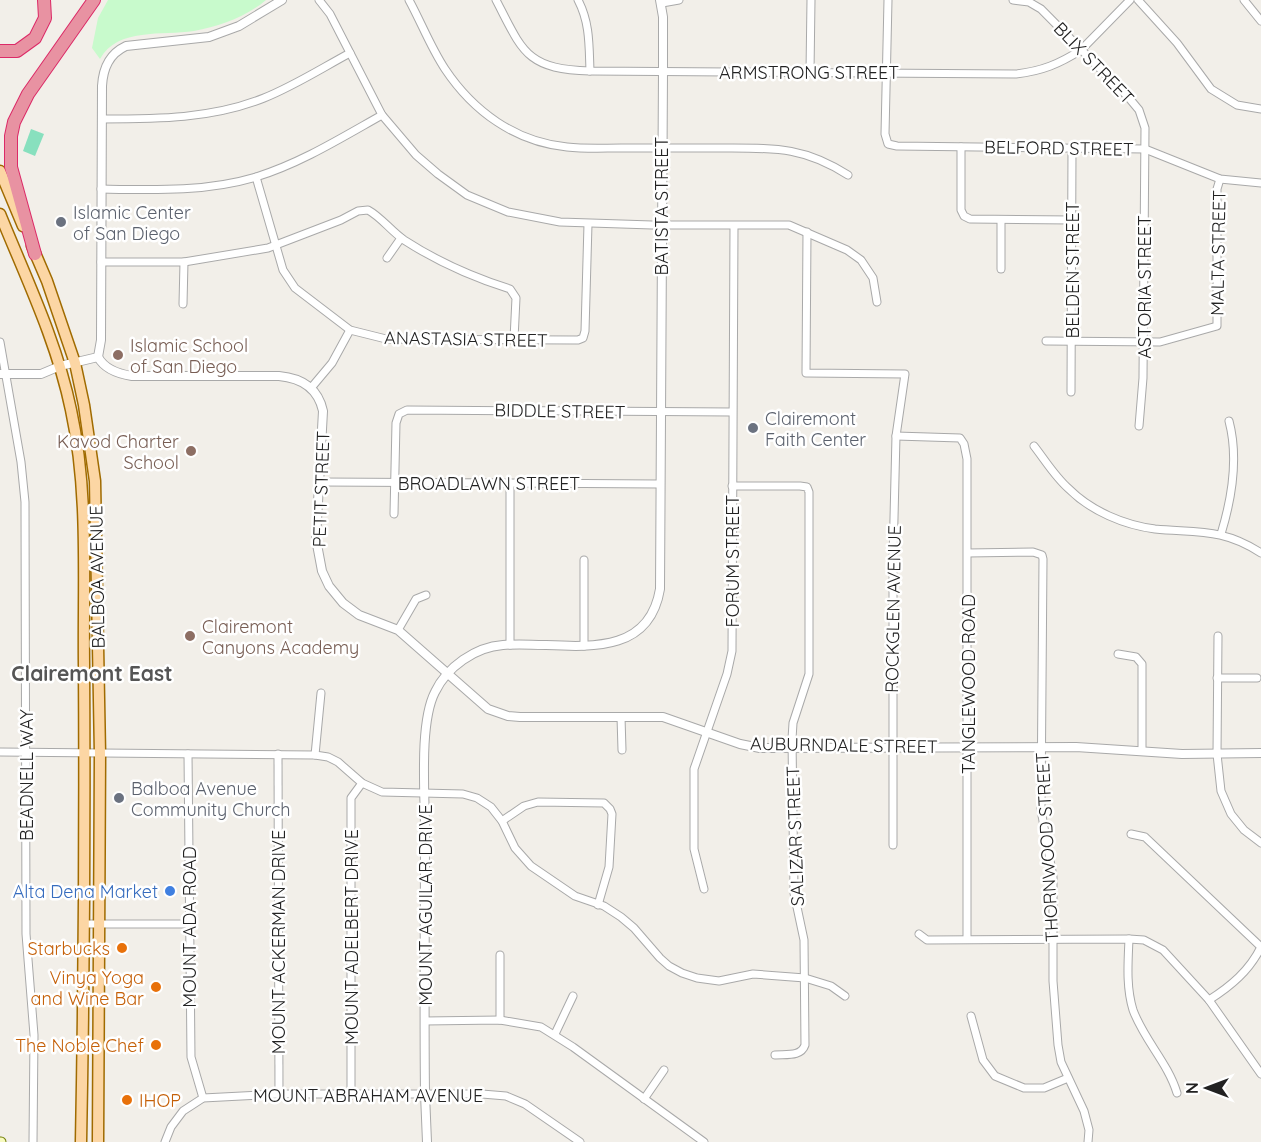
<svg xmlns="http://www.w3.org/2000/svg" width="1261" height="1142" font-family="Quicksand,sans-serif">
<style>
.park{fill:#c8facc}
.pitch{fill:#88e0be}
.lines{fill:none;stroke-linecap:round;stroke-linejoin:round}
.minor-casing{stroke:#a9a9a9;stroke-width:9}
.tertiary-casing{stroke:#a9a9a9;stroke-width:10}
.secondary-casing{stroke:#707d05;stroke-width:11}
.primary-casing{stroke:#a06b00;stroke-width:13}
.motorway-casing{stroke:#dc2a67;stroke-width:14}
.minor{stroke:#fff;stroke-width:7}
.tertiary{stroke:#fff;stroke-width:8}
.secondary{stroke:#f7fabf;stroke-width:9}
.primary{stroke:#fcd6a4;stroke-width:10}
.motorway{stroke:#e892a2;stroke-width:12}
.worship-dot{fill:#6b7280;stroke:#fff;stroke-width:2}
.education-dot{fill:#8d6e63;stroke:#fff;stroke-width:2}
.shop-dot{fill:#3f7fe0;stroke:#fff;stroke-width:2}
.food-dot{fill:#e8710a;stroke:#fff;stroke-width:2}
.labels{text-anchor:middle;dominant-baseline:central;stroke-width:5;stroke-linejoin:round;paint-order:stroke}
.street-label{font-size:18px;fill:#222;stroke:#fff}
.worship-label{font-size:18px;fill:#5b616d;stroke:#fff;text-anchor:start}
.education-label{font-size:18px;fill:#785e54;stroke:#fff;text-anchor:start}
.shop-label{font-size:18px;fill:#366cbe;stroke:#fff;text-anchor:end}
.food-label{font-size:18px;fill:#c56008;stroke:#fff;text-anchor:end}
.quarter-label{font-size:21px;font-weight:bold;fill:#555;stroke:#fff}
</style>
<rect width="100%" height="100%" fill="#f2efe9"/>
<!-- park -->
<path class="park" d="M108,0h158c-20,17 -46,26 -72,31 -32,5 -76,-4 -94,28l-8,-11 6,-30z"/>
<!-- pitch -->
<polygon class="pitch" points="31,129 44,134 35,156 23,151"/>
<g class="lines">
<!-- minor casing -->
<g class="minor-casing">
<g id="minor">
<polyline points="319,0 330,14 382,115 416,155 438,174 467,195 508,212 560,222 652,225 789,225 847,250 861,260 873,278 877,302"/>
<path d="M409,0c12,22 22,48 36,69 28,42 70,73 122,78 18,2 36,1 54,1 35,0 70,0 105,0 50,0 78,-1 122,27"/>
<path d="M496,0c27,52 30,69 94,71l426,3c26,-3 43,-10 65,-24l49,-50"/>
<path d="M578,0c12,23 11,45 12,71"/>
<polyline points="888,0 885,134 888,144 897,146 1145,149 1220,179 1261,183"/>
<polyline points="1013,0 1029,2 1041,9 1129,98 1139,110 1145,128 1143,378 1139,426"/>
<polyline points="1138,0 1177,43 1211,89 1237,105 1261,109"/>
<polyline points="1244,0 1261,21"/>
<polyline points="662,3 679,0"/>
<polyline points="810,72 811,0"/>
<path d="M102,119c55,0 110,0 162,-21 30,-12 58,-30 86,-45"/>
<polyline points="961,147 961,210 964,216 970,219 1072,220"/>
<polyline points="256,177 283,270 295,288 350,330 386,339 578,340 583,338 585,331 588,224"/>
<path d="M101,189c52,1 105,3 155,-12 45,-14 85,-39 126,-62"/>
<polyline points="1001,220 1001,269"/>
<polyline points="807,232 806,373 905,374 896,436 893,559 893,845"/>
<polyline points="387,258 401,238"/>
<path d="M101,262h83l84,-14 73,-28 17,-9 10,-1c13,7 23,21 36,30 34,22 68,37 106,49l6,9 -2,41"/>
<polyline points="183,304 184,262"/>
<polyline points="1046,341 1160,342 1217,326 1217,189 1220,179"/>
<polyline points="0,342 21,462 25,502 26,934 34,1035 33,1142"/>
<polyline points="311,388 332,363 350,330"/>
<polyline points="1071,392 1072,148"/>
<polyline points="896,436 960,438 964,444 967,459 967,939"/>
<path d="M1034,446c11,14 21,31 35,43 22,22 55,36 86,40 42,4 68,-1 106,24"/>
<polyline points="320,482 659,484"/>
<path d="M732,486h68l7,1 2,5v182l-16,49 -1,16 2,154 10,47 1,105c-4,12 -19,9 -30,10"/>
<polyline points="394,514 396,423 399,414 407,410 732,412"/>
<path d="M1221,534c11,-36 18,-75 8,-113"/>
<polyline points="968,553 1033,552 1042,555 1043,559 1041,810 1053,877 1053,981 1058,1045 1061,1062 1084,1111 1089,1130 1088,1142"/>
<polyline points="398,630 416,599 426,595"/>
<polyline points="1218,636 1217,754 1221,791 1231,814 1244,830 1261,843"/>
<polyline points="510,645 510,483"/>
<polyline points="584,646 584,560"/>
<polyline points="1118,654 1136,657 1142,664 1142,750"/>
<polyline points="1217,678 1257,678"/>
<polyline points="621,717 622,750"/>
<polyline points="0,752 315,755 328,757 338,762 362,783 382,792 463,794 477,798 491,807 502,821 515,848 531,866 575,896 604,906 621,917 634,928 660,958 669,966 682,973 697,978 719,981 753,974 805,978 831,986 845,996"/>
<polyline points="188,754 191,1057 203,1098"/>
<polyline points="278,754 279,1094"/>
<polyline points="315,755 321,693"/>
<polyline points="502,821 524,806 538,802 604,803 610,809 612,814 609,867 598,905"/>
<polyline points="1131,834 1145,837 1261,947"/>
<polyline points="704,889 694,849 694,769 727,674 732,651 734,226"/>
<polyline points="84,924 189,924"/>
<polyline points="919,934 927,940 1129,939 1144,940 1163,950 1209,1000 1261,1074"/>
<path d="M1129,939c-1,24 -3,48 4,71 11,30 35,53 44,83"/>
<polyline points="500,955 500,1020"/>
<path d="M1209,1000c22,-14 40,-29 52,-53"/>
<polyline points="971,1016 983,1060 995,1076 1024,1088 1044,1088 1068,1078"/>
<polyline points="425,1021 500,1020 541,1027 573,1047 704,1142"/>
<polyline points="555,1034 573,996"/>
<polyline points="351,1095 351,798 362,783"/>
<polyline points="644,1099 664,1070"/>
<polyline points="165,1142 171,1127 183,1111 203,1098 279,1094 482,1094 506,1096 525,1104 580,1142"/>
</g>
</g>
<!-- tertiary casing -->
<g class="tertiary-casing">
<g id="tertiary">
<path d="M98,357c7,13 21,17 34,19h147c22,2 39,12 44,35l-7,128 6,32 7,15 14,17 16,12 39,15 90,79 20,7 12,1h143l77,27 20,4 316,-1 106,7 79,-1"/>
<path d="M98,357l3,-17 1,-254c1,-18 7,-32 24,-40l83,-9 30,-11 43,-26"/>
<polyline points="0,374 41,374 60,366 98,357"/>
<path d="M427,1142l-2,-48c-1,-87 0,-175 0,-263 0,-37 -6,-108 10,-139 12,-25 40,-45 68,-47 56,-5 144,23 157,-56l3,-518v-54l-3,-17"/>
</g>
</g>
<!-- secondary casing -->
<g class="secondary-casing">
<polyline id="secondary" points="0,1142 1,1142"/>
</g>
<!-- primary casing -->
<g class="primary-casing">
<g id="primary">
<polyline points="0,171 23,226"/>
<path d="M0,214c26,64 57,128 71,196 18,83 12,170 13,254 1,160 0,319 -3,478"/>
<polyline points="32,246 47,281 75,363 84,405 95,481 100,754 98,1142"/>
</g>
</g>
<!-- motorway casing -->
<g class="motorway-casing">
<g id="motorway">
<polyline points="0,51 17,51 35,38 45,18 44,0"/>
<polyline points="35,254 11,167 11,136 14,122 28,94 94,0"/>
</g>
</g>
<!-- minor -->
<use href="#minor" class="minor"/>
<!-- tertiary -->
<use href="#tertiary" class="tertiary"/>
<!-- secondary -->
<use href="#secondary" class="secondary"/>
<!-- primary -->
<use href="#primary" class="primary"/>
<!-- motorway -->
<use href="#motorway" class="motorway"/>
</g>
<!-- markers -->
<g class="worship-dot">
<circle cx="61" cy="222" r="6"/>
<circle cx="753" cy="428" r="6"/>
<circle cx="119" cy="798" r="6"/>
</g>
<g class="education-dot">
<circle cx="118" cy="355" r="6"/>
<circle cx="191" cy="451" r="6"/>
<circle cx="190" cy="636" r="6"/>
</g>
<circle class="shop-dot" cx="170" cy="891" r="6"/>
<g class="food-dot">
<circle cx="122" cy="948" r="6"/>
<circle cx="156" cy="987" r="6"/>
<circle cx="156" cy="1045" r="6"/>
<circle cx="127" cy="1100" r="6"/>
</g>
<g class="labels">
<!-- street labels -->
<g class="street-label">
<text transform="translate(1094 63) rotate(46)">BLIX STREET</text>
<text x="809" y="72">ARMSTRONG STREET</text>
<text transform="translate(1059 148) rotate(1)">BELFORD STREET</text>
<text transform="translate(661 206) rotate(-90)">BATISTA STREET</text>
<text transform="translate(1218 253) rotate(-89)">MALTA STREET</text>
<text transform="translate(1072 270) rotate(-90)">BELDEN STREET</text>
<text transform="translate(1144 287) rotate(-90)">ASTORIA STREET</text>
<text transform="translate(466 339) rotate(1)">ANASTASIA STREET</text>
<text transform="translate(560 411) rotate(1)">BIDDLE STREET</text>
<text x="489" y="483">BROADLAWN STREET</text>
<text transform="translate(321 489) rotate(-88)">PETIT STREET</text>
<text transform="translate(732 561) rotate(-90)">FORUM STREET</text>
<text transform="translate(97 577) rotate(-91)">BALBOA AVENUE</text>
<text transform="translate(893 609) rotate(-89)">ROCKGLEN AVENUE</text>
<text transform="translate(968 684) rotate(-90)">TANGLEWOOD ROAD</text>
<text transform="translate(844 745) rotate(1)">AUBURNDALE STREET</text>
<text transform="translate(26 775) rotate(-90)">BEADNELL WAY</text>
<text transform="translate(795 836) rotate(-92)">SALIZAR STREET</text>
<text transform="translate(1047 847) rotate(-93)">THORNWOOD STREET</text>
<text transform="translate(425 905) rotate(-90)">MOUNT AGUILAR DRIVE</text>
<text transform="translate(189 927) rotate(-90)">MOUNT ADA ROAD</text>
<text transform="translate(351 937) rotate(-90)">MOUNT ADELBERT DRIVE</text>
<text transform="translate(278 942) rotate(-90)">MOUNT ACKERMAN DRIVE</text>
<text x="368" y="1095">MOUNT ABRAHAM AVENUE</text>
</g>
<!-- worship labels -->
<g class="worship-label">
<text x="73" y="212">Islamic Center<tspan x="73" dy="21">of San Diego</tspan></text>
<text x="765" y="418">Clairemont<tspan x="765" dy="21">Faith Center</tspan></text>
<text x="131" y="788">Balboa Avenue<tspan x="131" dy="21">Community Church</tspan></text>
</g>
<!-- education labels -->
<g class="education-label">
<text x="130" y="345">Islamic School<tspan x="130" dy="21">of San Diego</tspan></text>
<text x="179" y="441" text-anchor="end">Kavod Charter<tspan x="179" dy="21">School</tspan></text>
<text x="202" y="626">Clairemont<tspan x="202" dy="21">Canyons Academy</tspan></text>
</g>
<!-- shop labels -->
<g class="shop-label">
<text x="158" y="891">Alta Dena Market</text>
</g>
<!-- food labels -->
<g class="food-label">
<text x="110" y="948">Starbucks</text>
<text x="144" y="977">Vinya Yoga<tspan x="144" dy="21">and Wine Bar</tspan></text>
<text x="144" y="1045">The Noble Chef</text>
<text x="139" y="1100" text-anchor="start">IHOP</text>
</g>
<!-- quarter labels -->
<g class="quarter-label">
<text x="92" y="673">Clairemont East</text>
</g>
</g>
<!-- north arrow -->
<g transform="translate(1207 1088) rotate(270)" stroke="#ffffff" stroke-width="4.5" paint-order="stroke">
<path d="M0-4.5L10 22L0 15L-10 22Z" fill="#222222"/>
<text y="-9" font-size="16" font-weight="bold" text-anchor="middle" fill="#222222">N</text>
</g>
</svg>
